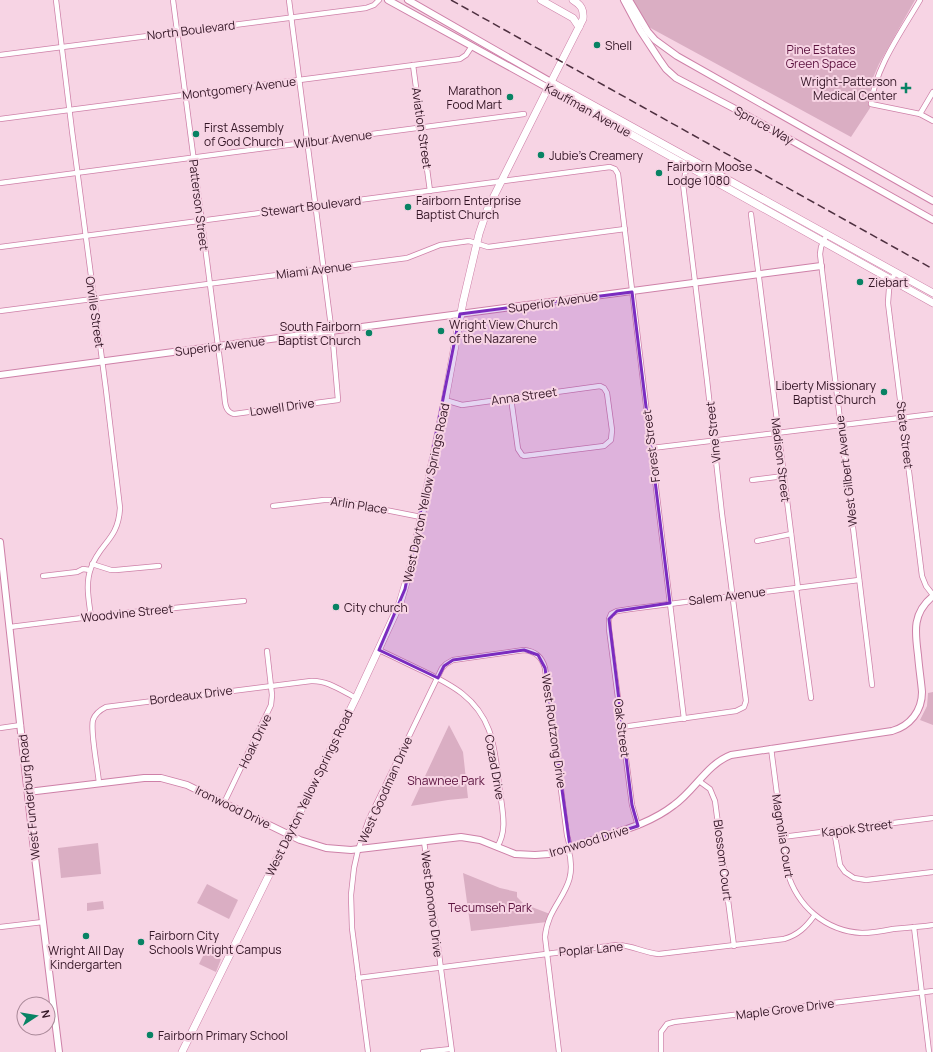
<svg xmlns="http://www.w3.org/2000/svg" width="933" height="1052" font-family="Manrope,sans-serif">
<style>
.green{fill:#daaec3}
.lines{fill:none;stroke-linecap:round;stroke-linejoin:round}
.minor-casing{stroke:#ce80a8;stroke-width:6}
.tertiary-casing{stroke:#ce80a8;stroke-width:8}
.secondary-casing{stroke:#ce80a8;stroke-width:8}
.primary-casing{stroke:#ce80a8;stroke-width:8}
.minor{stroke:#fff;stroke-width:4.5}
.tertiary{stroke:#fff;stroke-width:6}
.secondary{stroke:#fff;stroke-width:7}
.primary{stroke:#fff;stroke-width:7}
.rail{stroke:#4d2f3f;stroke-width:1.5;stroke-dasharray:8 4;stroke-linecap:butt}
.marked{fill:#7b2cbf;fill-opacity:0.2;stroke:#7b2cbf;stroke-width:3;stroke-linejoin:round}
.poi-dot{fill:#088364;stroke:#f7d4e4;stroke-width:1.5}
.labels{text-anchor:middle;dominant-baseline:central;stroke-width:4;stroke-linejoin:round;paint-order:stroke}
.street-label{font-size:12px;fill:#331525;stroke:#f7d4e4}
.poi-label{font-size:12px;fill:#331525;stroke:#f7d4e4;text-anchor:start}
.park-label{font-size:12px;fill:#5b123e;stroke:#f7d4e4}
</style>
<rect width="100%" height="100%" fill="#f7d4e4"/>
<!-- green -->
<g class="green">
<polygon points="632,0 915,0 879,64 872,80 869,100 870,108 851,137 645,25"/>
<polygon points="933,692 933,725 920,720 927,706 928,693"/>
<polygon points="449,725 463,752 468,798 448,800 411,806"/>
<polygon points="98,843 101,874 61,878 58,848"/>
<polygon points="463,873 500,888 517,892 517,897 524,904 550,914 547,922 471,931"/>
<polygon points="207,884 238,900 229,919 197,903"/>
<polygon points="103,901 104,909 87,911 87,903"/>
<polygon points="205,952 221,959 216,972 199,964"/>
</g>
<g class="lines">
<!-- minor casing -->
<g class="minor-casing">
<g id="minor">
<path d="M56,0l16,131 34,259 14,118c-2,33 -20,34 -29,60 -6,16 -2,33 0,49"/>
<path d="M173,0l51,392c1,8 0,20 10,22l104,-14 -5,-58 -44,-342"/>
<path d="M920,0c-18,31 -45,68 -49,104l49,10 13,7"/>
<polyline points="0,55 366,8 374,5 379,0"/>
<polyline points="413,65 430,191"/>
<polyline points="920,114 933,92"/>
<polyline points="0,119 460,59 466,55 472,46"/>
<polyline points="0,183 524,114"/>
<polyline points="751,214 798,588"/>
<polyline points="827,234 821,247 820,254 872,685"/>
<polyline points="0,247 610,167 615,169 618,174 684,719"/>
<polyline points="895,272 889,289 888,303 922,576 926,586 933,595"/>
<polyline points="0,311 407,258 440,245 469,241 488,247 625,229"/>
<polyline points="445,400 462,405 600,386 604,388 607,393 612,430 611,440 604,446 524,456 522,455 518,449 511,398"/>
<polyline points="652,448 933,414"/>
<polyline points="752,480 784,476"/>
<polyline points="273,506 324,500 335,500 421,517"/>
<polyline points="757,541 791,534"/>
<polyline points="92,564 111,570 116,570 159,566"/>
<polyline points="43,576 77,572 83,569 90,570"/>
<polyline points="796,588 811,698"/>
<polyline points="10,627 114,614 244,601"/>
<path d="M379,650c15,7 29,14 44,21 29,14 54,27 66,59 7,19 8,41 11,61 2,19 8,39 -3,56"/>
<polyline points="622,727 736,711 744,707 746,701 722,514 707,380 683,184 687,165"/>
<polyline points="0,728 21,725"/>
<path d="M771,748l16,123c10,35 38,60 75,62 11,0 21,-2 31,-4 13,-1 27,-2 40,-4"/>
<polyline points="699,781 710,789 715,801 734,946"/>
<path d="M99,783c-1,-13 -9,-52 -6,-63 2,-6 7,-10 13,-13l205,-26c16,-1 31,10 45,17"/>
<polyline points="224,803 271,705 272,695 267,651"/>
<polyline points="638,826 632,805 609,629 609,619 611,614 617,611 630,609 859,580"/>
<polyline points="834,830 840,865 845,872 854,878 866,880 933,872"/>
<polyline points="782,837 933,818"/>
<polyline points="424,841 452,1052"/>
<polyline points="0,927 43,922"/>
<polyline points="914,927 929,1052"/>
<path d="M358,978l259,-33c15,0 27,8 42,9l125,-15c14,-4 22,-12 30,-23"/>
<path d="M368,1052l-16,-124 -1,-33 3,-27 4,-18 11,-31 73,-151 4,-4 7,-4 71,-10c11,1 18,7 21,18l22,167 3,12"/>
<polyline points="423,1052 451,1049"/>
<path d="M559,1052l-14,-115c3,-37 36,-46 23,-89"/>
<polyline points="661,1052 661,1032 667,1024 674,1022 933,991"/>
</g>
</g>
<!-- tertiary casing -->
<g class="tertiary-casing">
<g id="tertiary">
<polyline points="388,0 548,88"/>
<polyline points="408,0 551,82"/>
<polyline points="624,0 640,30 659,59 666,69 676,78 739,111 933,220"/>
<polyline points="629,0 648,32 655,40 677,56 933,201"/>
<polyline points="0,375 821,266"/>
<polyline points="0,542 33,841 59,1052"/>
<path d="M28,792l116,-14h17l26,7 113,55 26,8 25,2 110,-13 19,3 35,14 20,1 14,-1c16,-4 31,-10 47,-15 28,-9 55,-16 78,-34 21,-15 33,-41 57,-50l161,-24c18,-5 30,-20 30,-39 -1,-12 -3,-24 -4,-37 -3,-23 -6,-42 15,-59"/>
</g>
</g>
<!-- secondary casing -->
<g class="secondary-casing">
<polyline id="secondary" points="182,1052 356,698 400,603 412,562 445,400 463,302 479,234 487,210 548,88"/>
</g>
<!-- primary casing -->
<g class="primary-casing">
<g id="primary">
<polyline points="541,0 573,18 579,27"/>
<path d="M573,0c8,5 11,9 10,19l-35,69 385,215"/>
<polyline points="551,82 933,293"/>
</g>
</g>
<!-- minor -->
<use href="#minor" class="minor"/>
<!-- tertiary -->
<use href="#tertiary" class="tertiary"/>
<!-- secondary -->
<use href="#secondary" class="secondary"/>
<!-- primary -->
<use href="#primary" class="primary"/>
<!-- rail -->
<polyline class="rail" points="451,0 933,269"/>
</g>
<!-- marked area -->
<path class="marked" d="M632,292l38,311 -53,8 -8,8 23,186 6,21 -68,21 -25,-179 -7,-13 -14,-5 -71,10 -9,6 -6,12 -59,-28 26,-61 55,-275z"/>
<!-- markers -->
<g class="poi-dot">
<circle cx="597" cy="45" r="4"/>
<path d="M904 82h4v4h4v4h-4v4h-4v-4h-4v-4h4z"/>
<circle cx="510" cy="97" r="4"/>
<circle cx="196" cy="134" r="4"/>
<circle cx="541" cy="155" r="4"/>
<circle cx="659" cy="173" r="4"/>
<circle cx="408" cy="207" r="4"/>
<circle cx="860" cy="282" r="4"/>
<circle cx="441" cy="331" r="4"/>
<circle cx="369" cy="333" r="4"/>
<circle cx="884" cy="392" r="4"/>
<circle cx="336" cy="607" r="4"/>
<circle cx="86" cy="936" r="4"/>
<circle cx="141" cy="942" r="4"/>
<circle cx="150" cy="1035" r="4"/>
</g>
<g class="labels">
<!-- street labels -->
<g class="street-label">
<text transform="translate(191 30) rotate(-7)">North Boulevard</text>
<text transform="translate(239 88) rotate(-7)">Montgomery Avenue</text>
<text transform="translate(588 110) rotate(29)">Kauffman Avenue</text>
<text transform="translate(764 125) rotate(29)">Spruce Way</text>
<text transform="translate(422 128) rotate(82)">Aviation Street</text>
<text transform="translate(333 139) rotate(-7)">Wilbur Avenue</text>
<text transform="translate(199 205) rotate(83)">Patterson Street</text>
<text transform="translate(311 206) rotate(-7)">Stewart Boulevard</text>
<text transform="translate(314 270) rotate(-7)">Miami Avenue</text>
<text transform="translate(553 302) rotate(-8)">Superior Avenue</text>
<text transform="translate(95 312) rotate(82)">Orville Street</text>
<text transform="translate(220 346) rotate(-7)">Superior Avenue</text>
<text transform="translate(524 396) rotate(-8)">Anna Street</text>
<text transform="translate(282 407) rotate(-8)">Lowell Drive</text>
<text transform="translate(713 432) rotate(-96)">Vine Street</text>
<text transform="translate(905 435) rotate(83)">State Street</text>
<text transform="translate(651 446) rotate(-97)">Forest Street</text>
<text transform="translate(781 460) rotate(83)">Madison Street</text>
<text transform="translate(846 471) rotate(-97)">West Gilbert Avenue</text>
<text transform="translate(426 493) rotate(-78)">West Dayton Yellow Springs Road</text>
<text transform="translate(359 505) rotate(9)">Arlin Place</text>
<text transform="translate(727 596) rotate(-7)">Salem Avenue</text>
<text transform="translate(127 613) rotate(-6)">Woodvine Street</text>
<text transform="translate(191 695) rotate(-7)">Bordeaux Drive</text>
<text transform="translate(622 728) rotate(83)">Oak Street</text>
<text transform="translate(554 731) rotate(82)">West Routzong Drive</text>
<text transform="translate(255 741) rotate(-64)">Hoak Drive</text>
<text transform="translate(495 767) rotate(80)">Cozad Drive</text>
<text transform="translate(385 790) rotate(-66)">West Goodman Drive</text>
<text transform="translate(309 793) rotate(-64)">West Dayton Yellow Springs Road</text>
<text transform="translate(29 797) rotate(-96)">West Funderburg Road</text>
<text transform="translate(233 807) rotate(26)">Ironwood Drive</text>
<text transform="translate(857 828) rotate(-7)">Kapok Street</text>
<text transform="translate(783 836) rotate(81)">Magnolia Court</text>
<text transform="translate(589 841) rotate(-17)">Ironwood Drive</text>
<text transform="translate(723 860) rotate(83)">Blossom Court</text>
<text transform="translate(432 904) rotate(83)">West Bonomo Drive</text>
<text transform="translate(591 949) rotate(-5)">Poplar Lane</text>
<text transform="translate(785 1009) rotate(-7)">Maple Grove Drive</text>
</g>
<!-- poi labels -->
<g class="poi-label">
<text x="605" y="45">Shell</text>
<text x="897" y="81" text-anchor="end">Wright-Patterson<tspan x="897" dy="14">Medical Center</tspan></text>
<text x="502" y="90" text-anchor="end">Marathon<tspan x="502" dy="14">Food Mart</tspan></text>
<text x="204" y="127">First Assembly<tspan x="204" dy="14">of God Church</tspan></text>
<text x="549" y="155">Jubie’s Creamery</text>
<text x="667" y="166">Fairborn Moose<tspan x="667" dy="14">Lodge 1080</tspan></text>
<text x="416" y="200">Fairborn Enterprise<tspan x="416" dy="14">Baptist Church</tspan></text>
<text x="868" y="282">Ziebart</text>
<text x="449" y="324">Wright View Church<tspan x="449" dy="14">of the Nazarene</tspan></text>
<text x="361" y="326" text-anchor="end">South Fairborn<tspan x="361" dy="14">Baptist Church</tspan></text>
<text x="876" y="385" text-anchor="end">Liberty Missionary<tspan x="876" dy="14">Baptist Church</tspan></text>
<text x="344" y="607">City church</text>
<text x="149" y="935">Fairborn City<tspan x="149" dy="14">Schools Wright Campus</tspan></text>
<text x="86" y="950" text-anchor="middle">Wright All Day<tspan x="86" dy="14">Kindergarten</tspan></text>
<text x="158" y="1035">Fairborn Primary School</text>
</g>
<!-- park labels -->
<g class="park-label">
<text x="821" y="49">Pine Estates<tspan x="821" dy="14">Green Space</tspan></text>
<text x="446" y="780">Shawnee Park</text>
<text x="490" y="907">Tecumseh Park</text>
</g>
</g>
<!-- north arrow -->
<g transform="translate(36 1016) rotate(78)"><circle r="19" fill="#f7d4e4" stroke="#a98898"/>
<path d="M0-3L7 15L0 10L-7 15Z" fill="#088364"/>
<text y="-6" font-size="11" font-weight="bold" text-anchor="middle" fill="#331525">N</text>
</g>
</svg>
